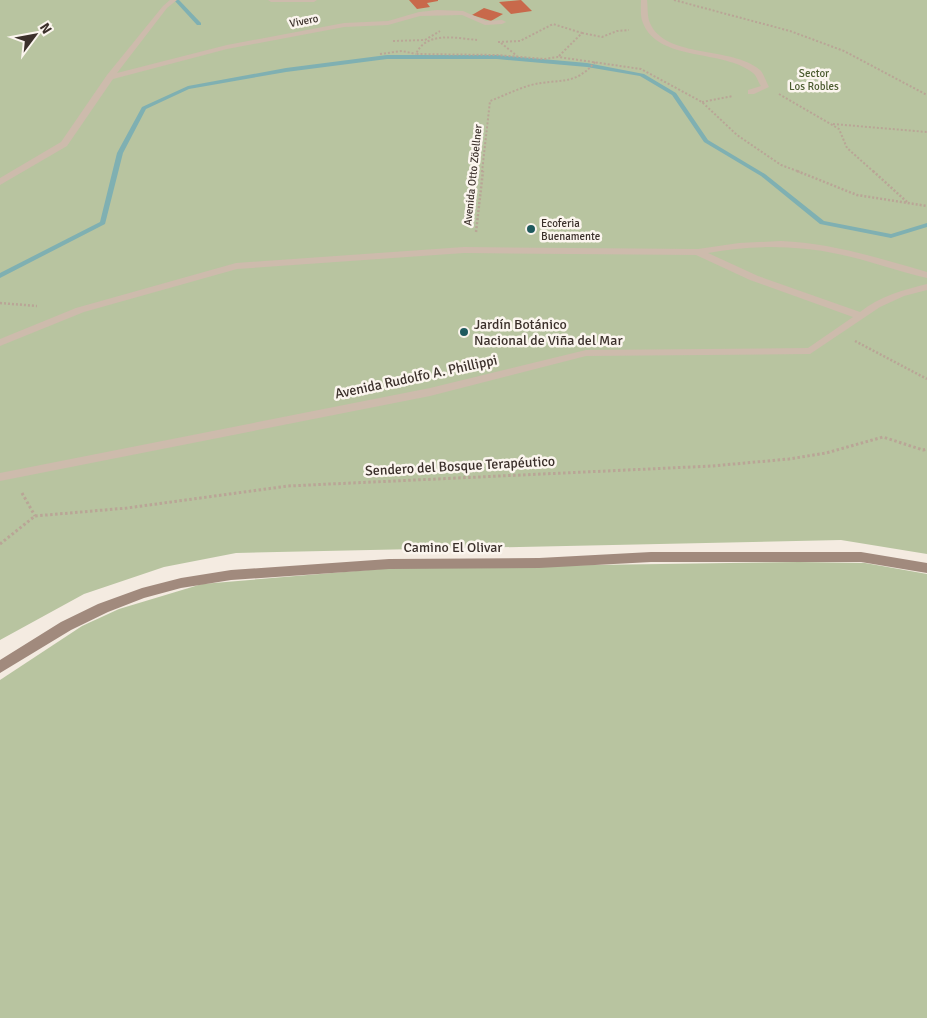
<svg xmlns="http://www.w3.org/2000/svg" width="927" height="1018" font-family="Signika,sans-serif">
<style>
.green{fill:#b8c4a0}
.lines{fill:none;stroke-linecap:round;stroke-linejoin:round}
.stream{fill:#7fb0b2;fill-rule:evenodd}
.building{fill:#c8694b}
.path-far2{stroke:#b9a596;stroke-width:2;stroke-dasharray:2 2;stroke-linecap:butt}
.path-far1{stroke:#b9a596;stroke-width:2.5;stroke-dasharray:2 2;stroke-linecap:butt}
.path{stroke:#b9a596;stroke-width:3;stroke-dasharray:2.5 2.5;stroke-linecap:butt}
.service{fill:#cdbbac;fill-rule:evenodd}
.secondary{fill:#a18a7d;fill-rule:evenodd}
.poi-dot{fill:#1f5a5e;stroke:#fbf5ee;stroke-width:2}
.labels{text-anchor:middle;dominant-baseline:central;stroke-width:5;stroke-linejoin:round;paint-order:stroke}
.far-street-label{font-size:11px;fill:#3b302b;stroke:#fbf5ee}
.far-park-label{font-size:11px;fill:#4a5a2e;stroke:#fbf5ee}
.far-poi-label{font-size:11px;fill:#3b302b;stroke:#fbf5ee;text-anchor:start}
.poi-label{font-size:14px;fill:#3b302b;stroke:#fbf5ee;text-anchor:start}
.street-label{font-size:14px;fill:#3b302b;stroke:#fbf5ee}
</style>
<rect width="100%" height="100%" fill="#f4ebe1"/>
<!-- green -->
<g class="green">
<polygon points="0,0 927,0 927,554 841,540 236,553 164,567 84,594 0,640"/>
<polygon points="799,562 865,563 927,574 927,1018 0,1018 0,680 82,626 119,609 202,584 392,568"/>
</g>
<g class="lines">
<!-- stream -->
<g class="stream">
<polygon points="174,0 179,0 201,23 201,25 197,25"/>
<polygon points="387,55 497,55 587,63 644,74 676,93 708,140 765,174 824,221 891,234 927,223 927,227 891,238 820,224 761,176 704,142 672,95 640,76 587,67 497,59 387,59 286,72 189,89 146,109 123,153 105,224 0,278 0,273 100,222 117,153 142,107 188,86 286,68"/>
</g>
</g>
<!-- building -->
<g class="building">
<polygon points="409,0 438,0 438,1 427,3 430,7 417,9"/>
<polygon points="521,0 532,11 511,14 499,2"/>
<polygon points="484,8 503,14 491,21 472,15"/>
</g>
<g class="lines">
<!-- path-far2 -->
<g class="path-far2">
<polyline points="674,0 790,31 844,51 927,95"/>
<polyline points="582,33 602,37 617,31 629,30"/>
<path d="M477,40c-21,-2 -51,-9 -61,14l81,1 47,4 14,-2 83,12 61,33 35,33 44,30 19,7"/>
<polyline points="393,41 425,40 440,31"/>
<polyline points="498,42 520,41 553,24 582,33 558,57"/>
<polyline points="501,43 517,56"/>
<polyline points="380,54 402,51 416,54"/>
<polyline points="779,94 839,129 847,148 874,172"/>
<polyline points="702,102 733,96"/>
<polyline points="833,124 927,132"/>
<path d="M482,172l8,-71c13,-5 27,-12 41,-16 27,-7 43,2 64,-23"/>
</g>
<!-- path-far1 -->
<g class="path-far1">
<polyline points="797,171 857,195 927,206"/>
<polyline points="873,171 907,202"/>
<polyline points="476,232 483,171"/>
<polyline points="0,303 37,306"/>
<polyline points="855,341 927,379"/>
</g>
<!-- path -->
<g class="path">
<polyline points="22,493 35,516"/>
<polyline points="0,544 35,516 127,508 288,486 712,466 789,459 826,453 883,437 923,450 927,449"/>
</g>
<!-- service -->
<g class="service">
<polygon points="170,0 177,0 167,8 117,73 227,45 344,23 388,21 419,12 437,10 463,11 486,21 502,20 506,22 502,24 485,25 462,15 420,16 388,25 344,27 227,49 113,79 67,146 0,185 0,178 61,142 107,75 163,6"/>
<polygon points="268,0 317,0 314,2 271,2"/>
<path d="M641,0h6c1,7 0,17 3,23 15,36 83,23 110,47 4,4 6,12 9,17l-15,7h-6v-4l13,-4c-3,-4 -4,-10 -8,-13 -29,-24 -95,-11 -110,-50 -3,-6 -2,-16 -2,-23z"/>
<path d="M781,241c50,2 98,17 146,31v6c-30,-7 -59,-18 -89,-24 -43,-9 -87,-9 -130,-1l50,23 102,36c20,-16 43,-22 67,-28v6l-23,6 -24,11 -70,47 -224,2 -156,40 -430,85v-8l430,-85 156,-38 222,-2 45,-31 -103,-37 -54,-25 -232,-2 -227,16 -153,43 -84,34v-7l76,-31 160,-45 228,-16 234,2 41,-6z"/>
</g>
<!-- secondary -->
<polygon class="secondary" points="651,552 861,552 927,563 927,573 861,562 651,562 539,568 389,569 231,580 181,588 144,598 108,612 71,630 0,673 0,660 61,622 98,604 142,588 181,578 231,570 389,559 539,558"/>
</g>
<!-- markers -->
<g class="poi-dot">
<circle cx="531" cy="229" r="5"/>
<circle cx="464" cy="332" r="5"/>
</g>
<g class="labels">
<!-- far-street labels -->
<g class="far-street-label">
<text transform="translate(304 21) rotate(-11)">Vivero</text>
<text transform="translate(473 175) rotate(-84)">Avenida Otto Zöellner</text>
</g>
<!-- far-park labels -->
<g class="far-park-label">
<text x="814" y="73">Sector<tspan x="814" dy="13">Los Robles</tspan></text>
</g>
<!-- far-poi labels -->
<g class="far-poi-label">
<text x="541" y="223">Ecoferia<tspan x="541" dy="13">Buenamente</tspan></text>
</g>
<!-- poi labels -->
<g class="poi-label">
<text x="474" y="324">Jardín Botánico<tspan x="474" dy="16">Nacional de Viña del Mar</tspan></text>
</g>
<!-- street labels -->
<g class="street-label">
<text transform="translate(416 377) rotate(-12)">Avenida Rudolfo A. Phillippi</text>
<text transform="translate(460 466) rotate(-3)">Sendero del Bosque Terapéutico</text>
<text x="453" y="547">Camino El Olivar</text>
</g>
</g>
<!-- north arrow -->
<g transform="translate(35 35) rotate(58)" stroke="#fbf5ee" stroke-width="4" paint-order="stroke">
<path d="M0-4L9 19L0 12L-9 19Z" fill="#3b302b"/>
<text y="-8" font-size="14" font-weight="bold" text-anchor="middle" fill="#3b302b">N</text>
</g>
</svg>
